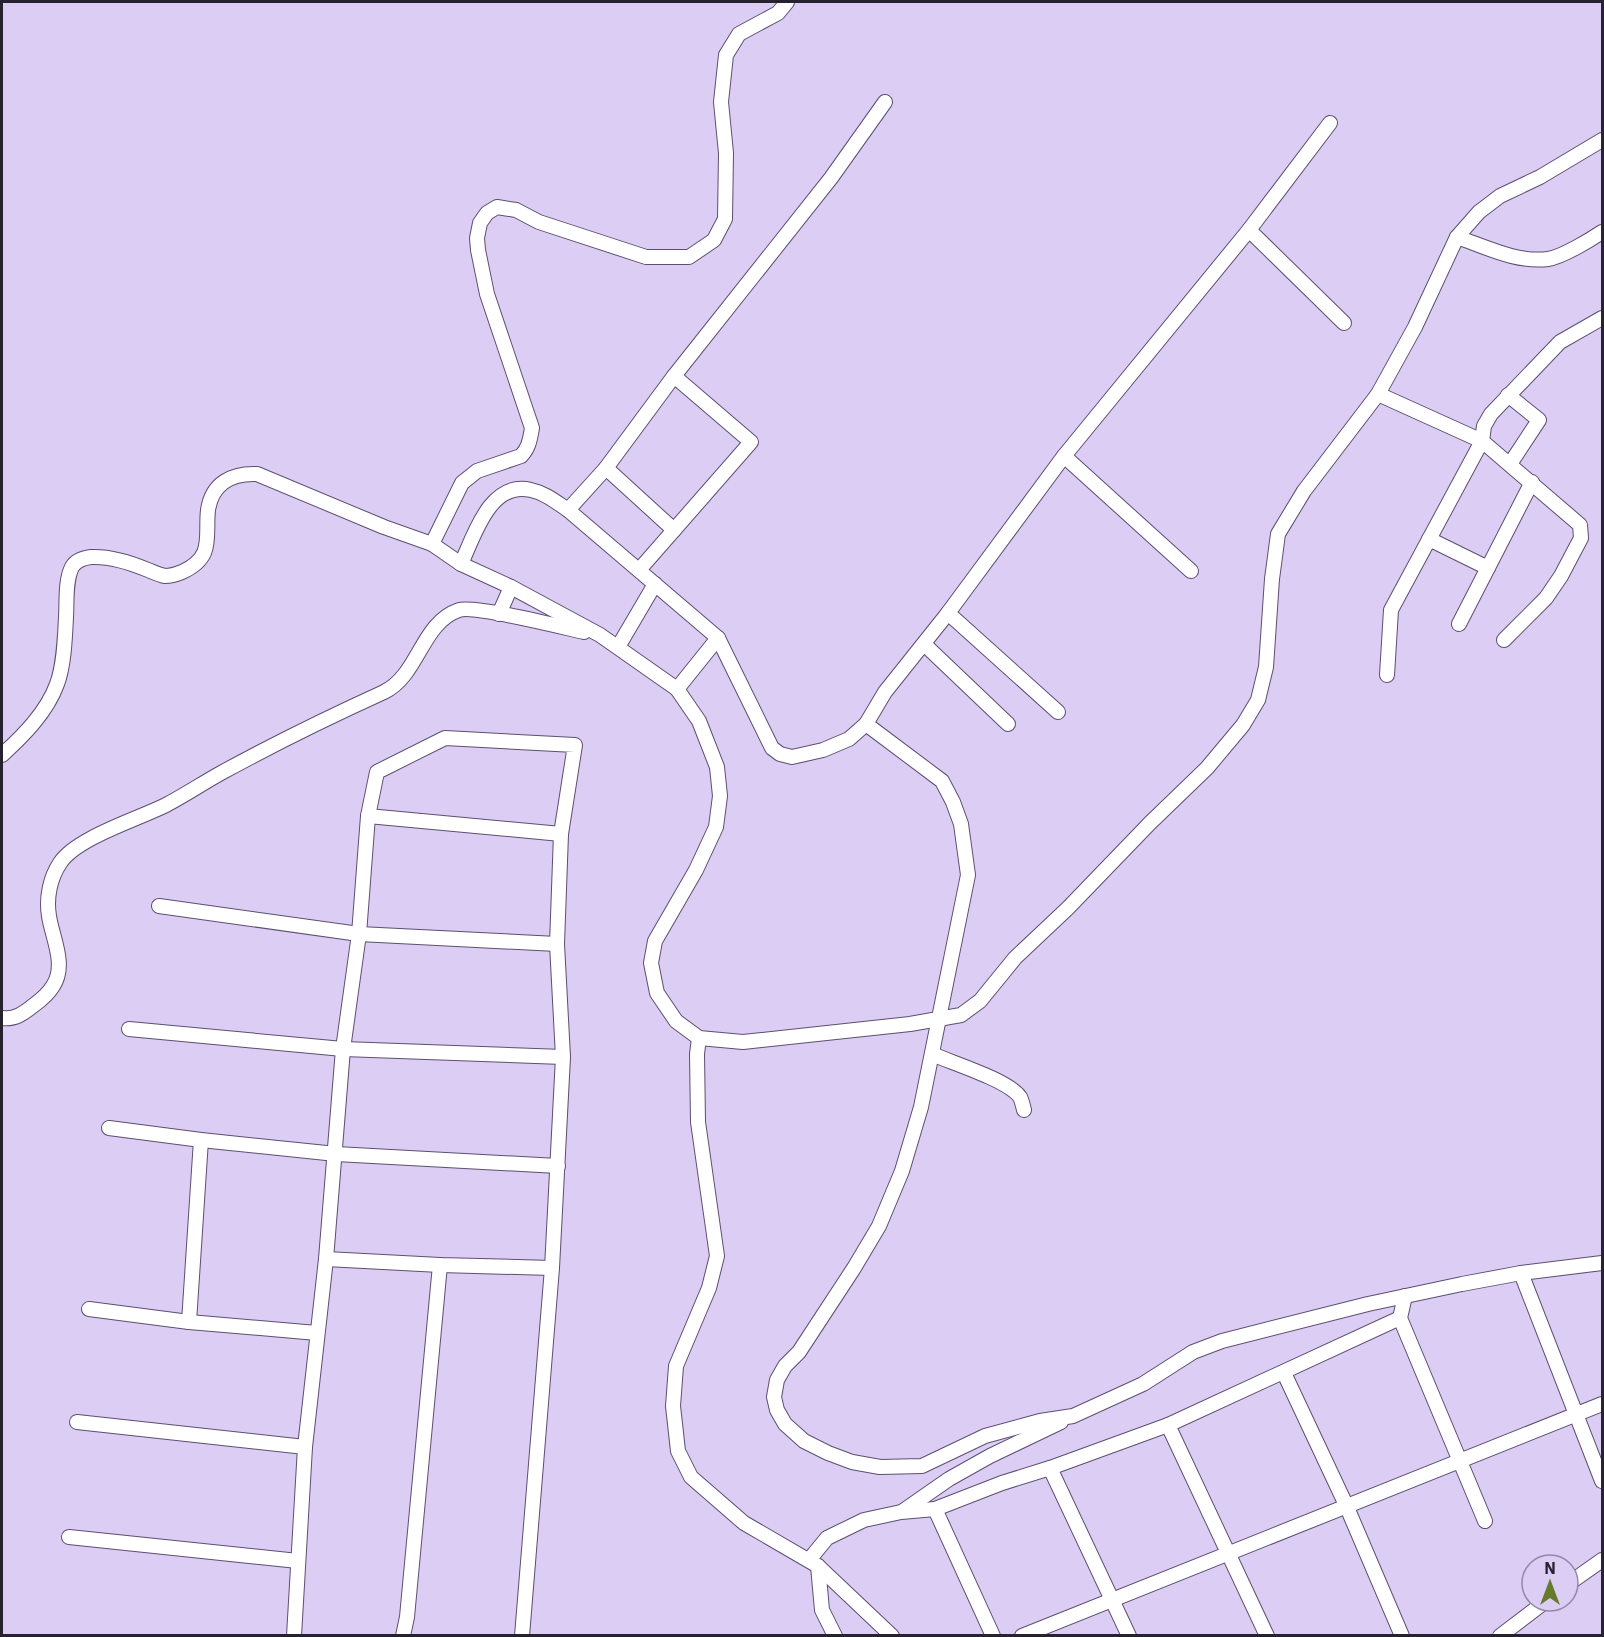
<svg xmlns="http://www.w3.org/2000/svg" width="1604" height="1637" font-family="'IBM Plex Sans',sans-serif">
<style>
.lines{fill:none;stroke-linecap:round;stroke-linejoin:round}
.street-casing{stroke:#5c4f70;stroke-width:16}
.street{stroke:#fff;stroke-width:14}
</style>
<rect width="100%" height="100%" fill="#dbcdf4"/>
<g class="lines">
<!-- street casing -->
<g class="street-casing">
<g id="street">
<polyline points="885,102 831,178 674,376 606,468 568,510 718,638 772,748 780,754 792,757 823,750 849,739 866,724 885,692 948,613 1064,456 1249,230 1330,123"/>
<polyline points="1249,230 1344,323"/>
<path d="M1457,237c29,10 60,26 91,22 14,-2 42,-19 54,-27"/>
<polyline points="1378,394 1482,441 1580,525 1581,538 1561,576 1546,598 1504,640"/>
<polyline points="1508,395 1539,420 1510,464"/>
<polyline points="1064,456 1191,571"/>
<polyline points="606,468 674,530"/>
<polyline points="1429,539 1488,568"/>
<path d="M432,544l30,-61 15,-12 44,-15c8,-8 9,-17 11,-28l-45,-134 -9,-44 -1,-12 3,-15 7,-10 10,-6 19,3 23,12 107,35h43l25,-17 11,-21 1,-66 -5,-51 5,-47 13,-21 39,-21 9,-11"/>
<path d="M461,564c13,-28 29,-84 70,-74 14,3 25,12 37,20"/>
<polyline points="639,570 751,442 674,376"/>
<polyline points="948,613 1058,712"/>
<polyline points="499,614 511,587"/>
<polyline points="1459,624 1532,482"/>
<polyline points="924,644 1008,724"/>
<polyline points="618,647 655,584"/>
<polyline points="1387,675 1391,610 1482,441 1484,426 1491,414 1560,342 1602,318"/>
<polyline points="677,689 718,638"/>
<polyline points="866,724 942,781 953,802 961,824 968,875 921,1107 902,1171 879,1226 854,1268 799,1352 785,1366 777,1380 774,1397 777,1410 785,1424 804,1441 828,1453 852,1462 880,1467 922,1466 985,1436 1040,1421 1073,1416 1143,1384 1193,1352 1222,1341 1368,1304 1462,1284 1521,1273 1602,1263"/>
<path d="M2,755c21,-19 45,-43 55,-71 7,-18 8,-47 9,-67 1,-15 -1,-36 6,-50 4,-7 11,-9 19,-10 19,-1 38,5 57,13 5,2 11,5 17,6 6,0 12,-2 17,-4 33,-15 23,-35 26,-62 4,-27 24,-37 49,-36l127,53 48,17 29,20 50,23 89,48 77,54 22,32 18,46 3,29 -4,31 -20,43 -41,71 -4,22 6,30 19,28 23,17 44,4 167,-18 51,-9 19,-14 35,-43 53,-50 82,-85 57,-55 36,-43 15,-25 8,-33 6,-88 6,-45 26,-43 74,-97 37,-67 42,-90 22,-25 21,-16 40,-19 62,-37"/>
<polyline points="368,816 561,834"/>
<polyline points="159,906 359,934 557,944"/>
<path d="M2,1018c13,2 22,-5 32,-13 7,-5 14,-11 19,-19 14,-21 -1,-49 -4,-70 -3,-18 1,-38 11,-53 16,-25 78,-44 106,-58 19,-10 37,-22 55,-32 53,-29 108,-56 163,-81 35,-17 37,-69 75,-82 15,-5 103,17 125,22"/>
<polyline points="129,1029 343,1049 563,1057"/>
<polyline points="699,1038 697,1054 698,1122 717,1256 709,1288 676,1366 673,1406 678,1451 691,1477 744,1523 818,1566 892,1636"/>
<path d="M932,1054c20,9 76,26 88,43 2,4 3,9 4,13"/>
<polyline points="109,1128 201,1140 336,1154 558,1166"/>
<polyline points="326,1259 440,1265 552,1268"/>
<polyline points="1521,1273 1602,1481"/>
<polyline points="1405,1296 1400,1318 1485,1521"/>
<polyline points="89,1309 189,1322 317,1333"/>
<polyline points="189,1322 201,1140"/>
<polyline points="1284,1373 1346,1505 1402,1636"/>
<polyline points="77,1422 305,1447"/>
<polyline points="1168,1425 1267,1636"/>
<polyline points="1050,1468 1129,1636"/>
<polyline points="935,1509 993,1636"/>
<polyline points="903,1511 949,1479 990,1456 1061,1422"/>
<polyline points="69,1537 298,1561"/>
<polyline points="809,1560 827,1538 864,1520 901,1512 935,1509 1002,1483 1050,1468 1168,1425 1400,1318"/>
<polyline points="818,1566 822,1610 835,1636"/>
<polyline points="1568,1584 1602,1560"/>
<polyline points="294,1636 305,1447 326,1259 343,1049 359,934 368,816 377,772 445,738 575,745 561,834 557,944 563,1057 552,1268 522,1636"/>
<polyline points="403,1636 407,1617 440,1265"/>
<polyline points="1022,1636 1602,1404"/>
<polyline points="1500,1636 1546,1601"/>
</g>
</g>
<!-- street -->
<use href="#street" class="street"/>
</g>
<!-- border -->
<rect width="1604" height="1637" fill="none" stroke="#272230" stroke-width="6"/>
<!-- north arrow -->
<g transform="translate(1550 1583)"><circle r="28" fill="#dbcdf4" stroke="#9389a6" stroke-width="1.5"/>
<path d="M0-4.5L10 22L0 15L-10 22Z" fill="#667a2a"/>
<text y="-9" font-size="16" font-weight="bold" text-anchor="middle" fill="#272230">N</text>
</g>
</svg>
